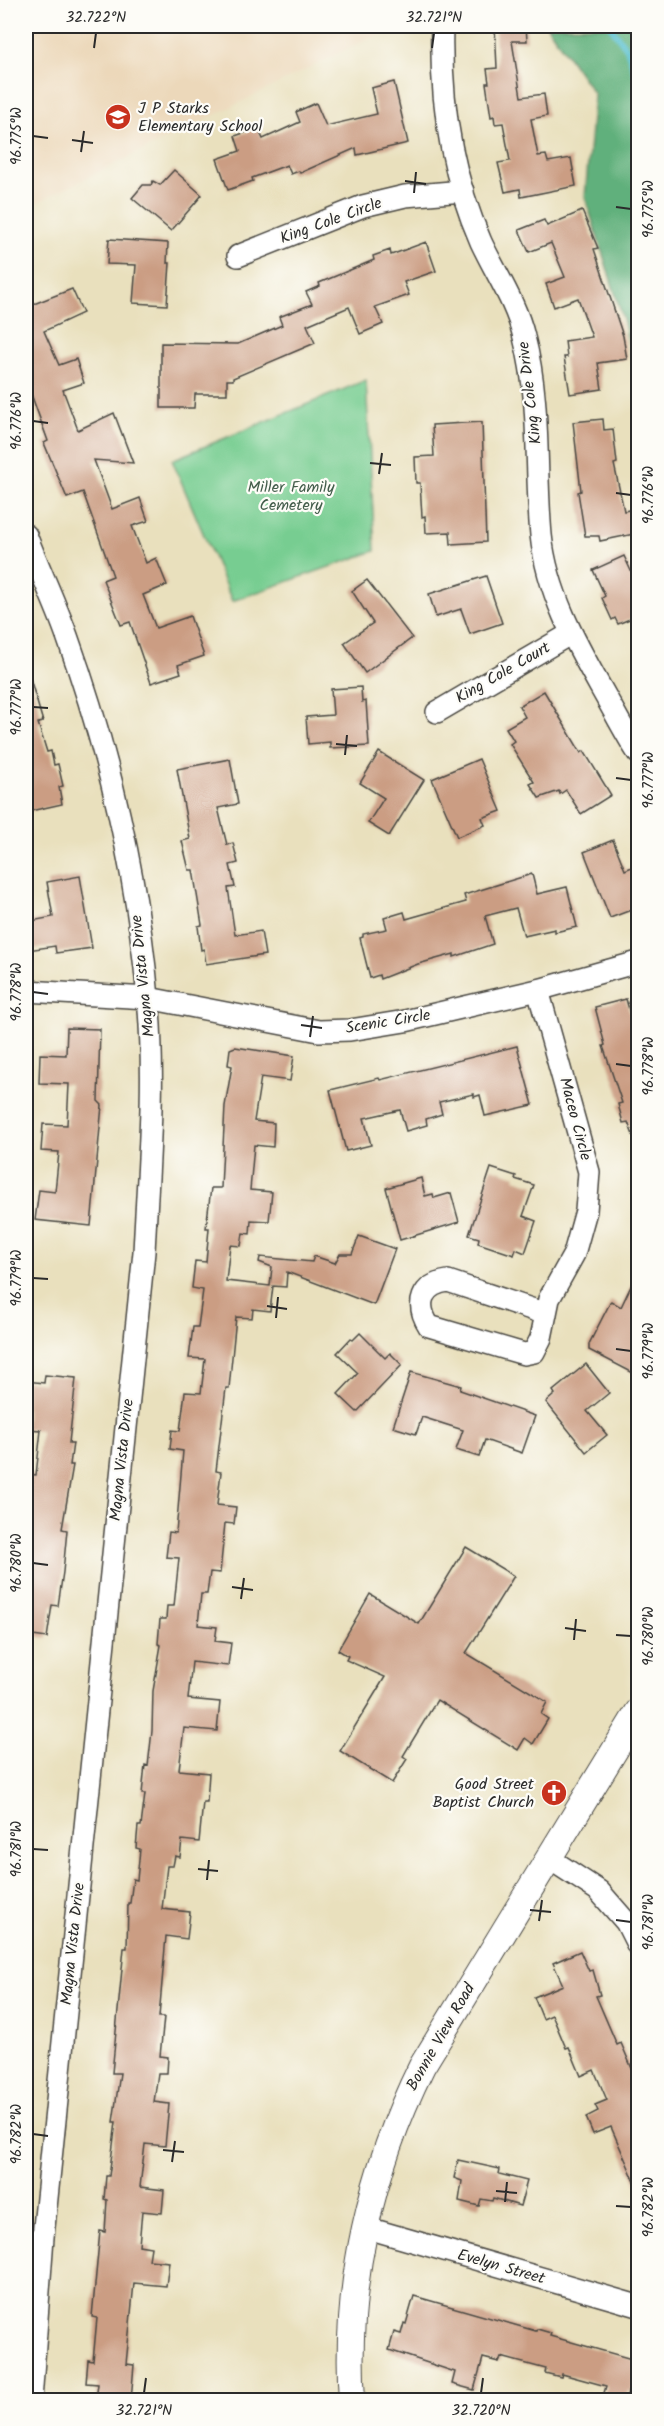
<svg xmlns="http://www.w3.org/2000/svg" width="664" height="2426" font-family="Kalam,sans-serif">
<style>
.built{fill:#ecd8ba}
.green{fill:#77cd91;stroke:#517c5e;stroke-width:1.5}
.forest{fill:#61b07b;stroke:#466e53;stroke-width:1.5}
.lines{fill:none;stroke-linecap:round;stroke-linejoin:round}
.stream{stroke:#55c0d0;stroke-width:6}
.building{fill:#cb9d83}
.minor-casing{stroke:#484641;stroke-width:24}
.tertiary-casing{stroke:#484641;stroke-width:28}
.minor{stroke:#fff;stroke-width:21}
.tertiary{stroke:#fff;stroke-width:26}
.ticks{fill:none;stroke:#2b2b2b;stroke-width:2}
.labels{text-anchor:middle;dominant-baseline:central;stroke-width:4.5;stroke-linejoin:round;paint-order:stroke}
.poi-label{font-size:16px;fill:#2b2b2b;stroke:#fdfcf7;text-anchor:start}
.street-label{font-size:16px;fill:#2b2b2b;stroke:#fdfcf7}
.park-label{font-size:16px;fill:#425c4a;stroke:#fdfcf7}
.neatline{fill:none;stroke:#2b2b2b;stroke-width:2}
.ticks-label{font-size:15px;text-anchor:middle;fill:#2b2b2b}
</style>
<rect width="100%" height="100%" fill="#fdfcf7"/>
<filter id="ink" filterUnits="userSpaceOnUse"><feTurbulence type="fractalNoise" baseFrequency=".0167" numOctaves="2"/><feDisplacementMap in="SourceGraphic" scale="12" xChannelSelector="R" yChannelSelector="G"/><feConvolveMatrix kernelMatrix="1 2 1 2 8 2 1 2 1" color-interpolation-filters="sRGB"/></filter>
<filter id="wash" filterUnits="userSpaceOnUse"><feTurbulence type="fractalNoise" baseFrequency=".008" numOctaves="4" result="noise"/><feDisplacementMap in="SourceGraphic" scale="24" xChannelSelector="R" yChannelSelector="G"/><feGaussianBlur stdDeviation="1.35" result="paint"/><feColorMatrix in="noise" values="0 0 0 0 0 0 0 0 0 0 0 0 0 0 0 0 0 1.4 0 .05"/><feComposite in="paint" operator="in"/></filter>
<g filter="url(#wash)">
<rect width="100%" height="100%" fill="#e9e0bd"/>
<!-- built -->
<polygon class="built" points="26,26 402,26 364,41 34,204 40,217 26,223"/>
<!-- green -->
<polygon class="green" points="366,380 375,551 232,601 172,460"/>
<!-- forest -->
<polygon class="forest" points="547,26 638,26 638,384 623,319 585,197 594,94"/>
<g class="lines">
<!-- stream -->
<polyline class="stream" points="610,26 627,49 638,80"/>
</g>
<g id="blocks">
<!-- building -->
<g class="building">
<polygon points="495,26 526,26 527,41 512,41 521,97 544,94 547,116 531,119 538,156 546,155 548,162 571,158 576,186 521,197 520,189 505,192 498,163 510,161 503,123 495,124 494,116 491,117 486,83 489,83 487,69 497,68"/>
<polygon points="394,82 408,143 357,155 356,148 300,173 299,171 291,174 287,165 252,178 253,181 228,190 217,159 240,151 235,136 258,128 263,139 300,122 296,112 316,103 326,126 377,114 371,88"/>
<polygon points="174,170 202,195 171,231 132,198 143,185 151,185 153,181 160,185"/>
<polygon points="582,211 598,248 594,249 623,336 627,359 598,363 602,389 570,394 564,357 567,357 565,341 592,337 578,298 554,307 546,284 565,277 551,243 529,252 519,230 544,220 547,226"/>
<polygon points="109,239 168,243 167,263 170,263 167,305 133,303 136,265 107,264"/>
<polygon points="426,242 436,271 404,282 409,295 375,307 383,324 360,334 349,307 307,325 315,343 233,378 233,380 227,380 227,394 195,394 194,408 161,408 161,343 238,344 282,325 279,317 312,304 306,292 320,286 319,283 374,260 373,256 390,250 391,255"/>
<polygon points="72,289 83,313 44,331 59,365 76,359 84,383 63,390 78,430 114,413 133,463 94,460 112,509 140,498 148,521 132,526 146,563 156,558 167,585 143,595 156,628 190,616 204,656 178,665 181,673 151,683 130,622 121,625 103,580 113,576 83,492 67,498 44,443 48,441 26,380 26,307"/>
<polygon points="603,419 604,430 613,429 617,463 614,464 624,511 639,508 639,533 600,541 599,536 585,536 578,492 581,491 573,422"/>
<polygon points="482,422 486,542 451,544 450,532 426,533 425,516 422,517 420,483 416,483 415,457 434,456 432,425"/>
<polygon points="624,556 639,588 639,615 618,624 615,618 612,620 602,598 605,596 593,570"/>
<polygon points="486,576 502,623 470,634 461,609 436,617 429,594"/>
<polygon points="367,580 412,638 365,673 344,643 373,623 352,591"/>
<polygon points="26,678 30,678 43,722 38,723 47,752 51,751 54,765 58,764 63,786 59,787 62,804 26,812"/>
<polygon points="361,687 362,702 366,701 369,746 330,748 330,742 308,744 306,717 333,715 331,689"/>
<polygon points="544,691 581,753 584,751 611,795 581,814 566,790 560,794 559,791 539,798 530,784 534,782 510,744 514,741 506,728 525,717 519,706"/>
<polygon points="379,752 424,780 389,836 368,823 384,798 360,783"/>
<polygon points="230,759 238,804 218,808 227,845 233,843 238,863 230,865 235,887 228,888 235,935 261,931 265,955 206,964 204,949 201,950 198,926 202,925 193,870 189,870 182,841 190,839 177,769"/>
<polygon points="479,759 501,811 482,818 485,825 457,837 432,779"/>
<polygon points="613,840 625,870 639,864 639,907 610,918 584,852"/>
<polygon points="532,874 537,894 567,887 577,927 555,932 555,929 524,936 516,908 485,916 493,944 454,957 454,954 418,964 380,979 379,975 370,978 360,938 363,937 363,934 387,929 384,918 404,912 406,919 466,902 464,895"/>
<polygon points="80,876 92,948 56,953 55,946 28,950 26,922 53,917 47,882"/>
<polygon points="626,999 639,1046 639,1143 636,1143 628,1122 623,1123 618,1104 622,1103 603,1046 605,1045 595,1007"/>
<polygon points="67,1028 100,1029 98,1101 102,1105 91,1226 35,1220 39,1190 55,1192 59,1152 41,1151 43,1124 67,1125 69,1084 39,1083 40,1054 66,1055"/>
<polygon points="517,1046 533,1105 485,1116 480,1095 474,1097 474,1094 439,1102 442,1114 426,1119 427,1125 406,1131 400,1110 364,1118 371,1145 346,1151 330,1090 379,1078 380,1080"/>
<polygon points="235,1047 294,1056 290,1081 261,1077 254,1121 274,1123 273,1147 254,1145 250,1190 272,1192 269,1221 251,1220 250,1234 243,1233 241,1246 230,1245 226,1281 270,1286 272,1267 259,1262 260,1257 312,1262 314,1256 335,1263 340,1254 352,1254 359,1236 395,1249 374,1305 287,1272 286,1287 273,1286 270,1311 253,1309 252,1318 236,1317 229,1388 226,1388 216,1471 221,1472 217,1505 236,1507 234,1524 225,1523 220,1573 210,1572 207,1594 201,1594 198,1625 217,1627 215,1641 231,1643 228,1666 192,1662 188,1699 220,1702 217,1731 184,1728 179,1770 209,1773 207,1802 203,1802 199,1842 182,1840 180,1857 175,1856 173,1866 167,1866 162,1909 190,1912 187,1939 166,1936 159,2017 164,2017 160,2056 168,2057 167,2073 158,2073 154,2102 169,2104 165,2146 145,2144 140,2187 164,2190 162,2213 142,2211 139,2245 151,2247 149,2260 169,2262 166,2286 134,2283 126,2364 134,2365 131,2400 96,2400 98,2384 86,2383 88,2360 93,2361 97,2318 92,2317 97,2263 100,2231 105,2232 107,2200 104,2199 106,2176 109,2176 116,2122 113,2122 120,2073 112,2073 124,1948 127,1948 128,1903 130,1903 133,1879 137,1880 140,1849 136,1848 138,1826 141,1826 145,1794 142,1794 145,1765 148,1766 152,1731 153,1691 161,1645 158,1644 160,1619 166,1619 167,1606 174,1606 179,1558 166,1557 169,1532 176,1533 183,1451 170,1449 172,1430 180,1431 185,1392 201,1393 205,1359 189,1358 193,1327 198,1327 203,1290 192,1288 195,1261 206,1262 209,1228 206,1228 211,1188 221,1188 225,1106 232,1066 228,1065 230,1049"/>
<polygon points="491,1168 516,1176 515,1179 534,1185 523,1216 536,1221 525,1253 516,1249 514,1255 478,1243 479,1238 469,1235"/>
<polygon points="421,1178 425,1196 433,1194 434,1198 451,1193 459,1222 400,1240 386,1188"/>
<polygon points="639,1269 639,1376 589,1350 589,1344 611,1301 621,1307"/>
<polygon points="360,1333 385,1358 390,1353 402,1365 357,1412 338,1394 358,1373 337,1353 351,1338 353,1340"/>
<polygon points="586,1364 609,1393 587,1411 607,1435 586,1452 546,1402 555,1394 553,1391"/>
<polygon points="411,1372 461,1386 460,1390 535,1416 522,1453 485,1440 479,1457 456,1450 463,1430 422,1417 416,1434 393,1427"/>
<polygon points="45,1375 76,1378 69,1443 73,1443 70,1465 73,1465 62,1529 67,1530 63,1572 58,1606 52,1605 47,1638 26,1635 26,1474 36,1475 41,1430 26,1429 26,1381 44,1383"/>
<polygon points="466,1547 514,1576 466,1653 547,1702 541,1714 548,1719 533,1744 525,1738 518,1750 437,1700 403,1756 407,1759 392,1783 340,1751 385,1677 346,1660 348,1656 338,1650 370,1594 419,1624"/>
<polygon points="580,1951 589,1971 593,1970 600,1995 596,1996 617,2045 621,2043 639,2085 639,2191 611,2127 593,2134 586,2117 598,2111 595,2105 607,2100 594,2070 581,2076 569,2047 566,2048 552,2015 543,2019 534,1997 563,1985 553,1963"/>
<polygon points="458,2160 500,2169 499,2174 527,2181 520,2206 493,2198 492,2201 481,2199 479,2206 459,2201 462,2181 454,2178"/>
<polygon points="414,2296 536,2331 537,2329 551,2333 550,2336 639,2361 639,2394 628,2391 626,2400 602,2400 606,2386 562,2374 561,2377 545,2373 546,2369 501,2357 499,2362 483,2358 474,2390 452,2384 455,2372 389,2350 394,2332 401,2334 404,2323 406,2324"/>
</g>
</g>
</g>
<g filter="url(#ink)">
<use href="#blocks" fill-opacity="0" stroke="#484641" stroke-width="1.5"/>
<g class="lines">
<!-- minor casing -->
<g class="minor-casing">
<g id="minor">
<path d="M442,26c-2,74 9,148 39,216 15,32 35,61 43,95 17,64 11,133 17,198 6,57 34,107 61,155 12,21 23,43 36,63"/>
<polyline points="238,256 363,206 405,196 463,191"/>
<path d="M26,535c13,34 29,67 41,101 42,117 70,239 81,362 8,84 0,170 -4,254l-101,985 -12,163"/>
<polyline points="437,712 570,634"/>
<path d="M538,990l51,182 -3,39 -12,43 -25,45 -8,39 -7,14 -10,2 -95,-28c-14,-22 -8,-41 19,-45l98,33"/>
<polyline points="26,991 148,998 319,1031 350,1030 405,1021 538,990 638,962"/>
<polyline points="550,1859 599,1891 626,1922 638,1946"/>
<polyline points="364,2227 638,2306"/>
</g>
</g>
<!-- tertiary casing -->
<g class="tertiary-casing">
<path id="tertiary" d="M352,2400c-8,-115 19,-231 70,-334l216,-354"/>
</g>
<!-- minor -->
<use href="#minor" class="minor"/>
<!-- tertiary -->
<use href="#tertiary" class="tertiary"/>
</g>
</g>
<!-- ticks -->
<path class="ticks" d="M94,48l2,-15M432,48l2,-15M33,136l15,2M72,140l21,3M81,152l3,-21M405,181l21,3M414,193l2,-21M616,207l15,2M33,421l15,2M370,463l21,2M379,474l3,-21M616,493l15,2M33,707l15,1M336,744l21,2M345,755l2,-20M616,778l15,2M33,992l15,2M301,1025l21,3M310,1037l3,-21M616,1064l15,2M33,1278l15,1M267,1306l20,3M276,1318l2,-21M616,1349l15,2M33,1563l15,2M232,1587l21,3M241,1599l3,-21M565,1628l21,3M616,1635l15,1M574,1640l2,-21M33,1849l15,1M198,1869l20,2M207,1880l2,-20M530,1910l21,2M616,1920l15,2M539,1921l3,-21M33,2134l15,2M163,2150l21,2M172,2162l3,-21M496,2191l21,2M505,2202l2,-20M616,2206l15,1M144,2393l2,-15M481,2393l2,-15"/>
<!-- icons -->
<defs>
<g id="school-disc" transform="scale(1.35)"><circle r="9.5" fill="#c8321e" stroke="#fdfcf7"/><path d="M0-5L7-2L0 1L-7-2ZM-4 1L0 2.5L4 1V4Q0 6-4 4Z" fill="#fff"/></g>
<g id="church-disc" transform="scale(1.35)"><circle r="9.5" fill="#c8321e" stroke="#fdfcf7"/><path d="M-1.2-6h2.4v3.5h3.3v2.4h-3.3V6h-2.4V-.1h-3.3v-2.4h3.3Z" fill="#fff"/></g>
</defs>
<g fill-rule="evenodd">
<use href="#school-disc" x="118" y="117"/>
<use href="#church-disc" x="554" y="1793"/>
</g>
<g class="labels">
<!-- poi labels -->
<g class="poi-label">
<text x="138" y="108">J P Starks<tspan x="138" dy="18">Elementary School</tspan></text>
<text x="534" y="1784" text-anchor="end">Good Street<tspan x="534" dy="18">Baptist Church</tspan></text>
</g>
<!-- street labels -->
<g class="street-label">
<text transform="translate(331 221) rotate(-20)">King Cole Circle</text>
<text transform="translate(530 393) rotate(-97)">King Cole Drive</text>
<text transform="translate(503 673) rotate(-30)">King Cole Court</text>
<text transform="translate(143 976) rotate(-96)">Magna Vista Drive</text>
<text transform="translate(388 1022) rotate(-9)">Scenic Circle</text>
<text transform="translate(575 1119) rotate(75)">Maceo Circle</text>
<text transform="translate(122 1460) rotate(-84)">Magna Vista Drive</text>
<text transform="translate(73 1944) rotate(-84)">Magna Vista Drive</text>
<text transform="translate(441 2037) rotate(-60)">Bonnie View Road</text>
<text transform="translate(501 2267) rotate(16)">Evelyn Street</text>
</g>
<!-- park labels -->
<g class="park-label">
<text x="291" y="487">Miller Family<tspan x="291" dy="18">Cemetery</tspan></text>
</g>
</g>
<!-- margin -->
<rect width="664" height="2426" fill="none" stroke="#fdfcf7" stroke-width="66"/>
<rect x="33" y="33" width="598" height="2360" class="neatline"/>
<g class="ticks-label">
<text x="96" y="22">32.722°N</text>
<text x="434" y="22">32.721°N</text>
<text transform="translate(16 136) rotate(-90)" y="5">96.775°W</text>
<text transform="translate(648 209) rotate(-90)" y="5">96.775°W</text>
<text transform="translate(16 421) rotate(-90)" y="5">96.776°W</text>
<text transform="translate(648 495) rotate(-90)" y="5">96.776°W</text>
<text transform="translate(16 707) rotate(-90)" y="5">96.777°W</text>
<text transform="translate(648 780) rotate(-90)" y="5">96.777°W</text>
<text transform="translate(16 992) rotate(-90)" y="5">96.778°W</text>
<text transform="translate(648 1066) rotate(-90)" y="5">96.778°W</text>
<text transform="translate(16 1278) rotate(-90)" y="5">96.779°W</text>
<text transform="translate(648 1351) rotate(-90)" y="5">96.779°W</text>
<text transform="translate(16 1563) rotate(-90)" y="5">96.780°W</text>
<text transform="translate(648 1636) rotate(-90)" y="5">96.780°W</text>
<text transform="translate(16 1849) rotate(-90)" y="5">96.781°W</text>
<text transform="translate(648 1922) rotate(-90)" y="5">96.781°W</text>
<text transform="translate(16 2134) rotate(-90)" y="5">96.782°W</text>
<text transform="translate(648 2207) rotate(-90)" y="5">96.782°W</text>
<text x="144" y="2415">32.721°N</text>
<text x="481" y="2415">32.720°N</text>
</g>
</svg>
